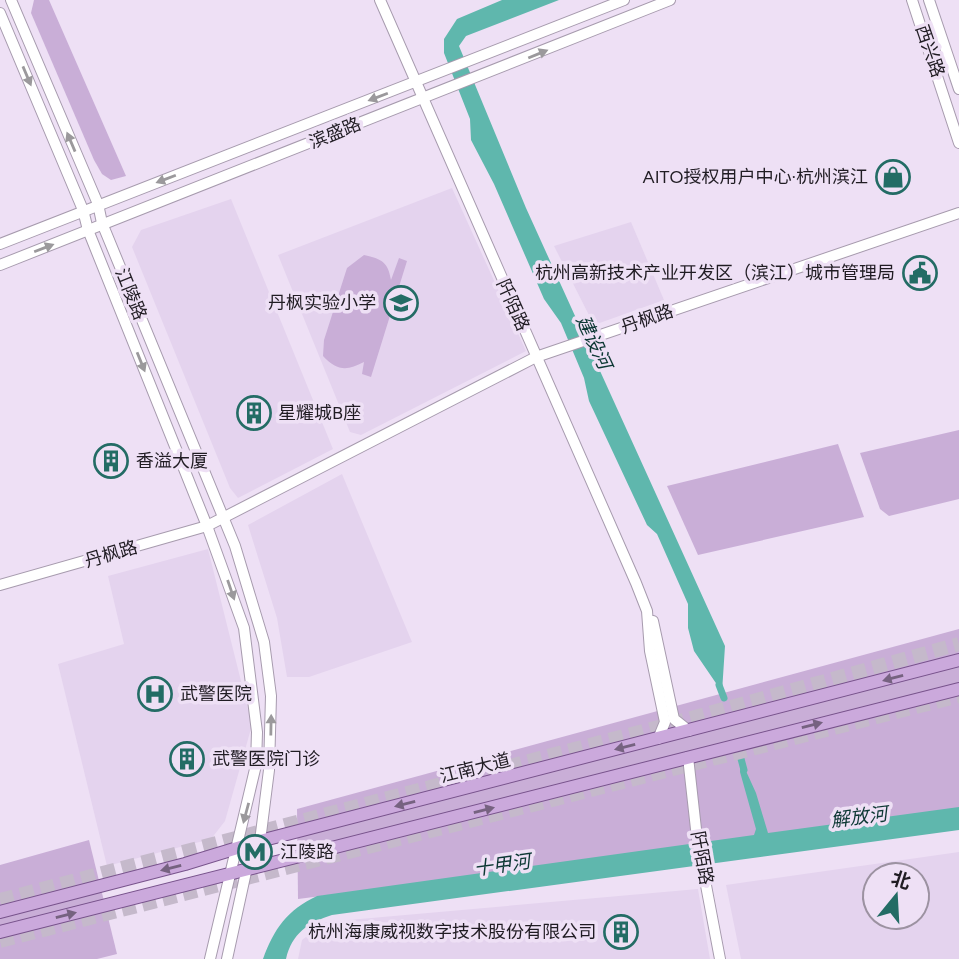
<svg xmlns="http://www.w3.org/2000/svg" width="959" height="959" font-family="Figtree,'Noto Sans SC',sans-serif">
<style>
.built{fill:#e4d3ee;fill-rule:evenodd}
.green{fill:#c9aed7}
.water{fill:#5fb7ad}
.lines{fill:none;stroke-linecap:round;stroke-linejoin:round}
.canal{stroke:#5fb7ad;stroke-width:7}
.highway-tunnel{stroke:#c5b9cb;stroke-width:14;stroke-dasharray:14 7;stroke-linecap:butt}
.secondary-casing{stroke:#a79bae;stroke-width:12}
.primary-casing{stroke:#78538c;stroke-width:14}
.secondary{stroke:#fff;stroke-width:10}
.primary{stroke:#cba9dc;stroke-width:12}
.oneway{fill:#9b999c}
.oneway2{fill:#766280}
.labels{text-anchor:middle;dominant-baseline:central;stroke-width:7;stroke-linejoin:round;paint-order:stroke}
.street-label{font-size:18px;fill:#201c23;stroke:#eee0f5}
.poi-label{font-size:18px;fill:#201c23;stroke:#eee0f5;text-anchor:start}
.water-label{font-size:19px;font-style:italic;fill:#0d3834;stroke:#eee0f5}
</style>
<rect width="100%" height="100%" fill="#eee0f5"/>
<!-- built -->
<g class="built">
<polygon points="452,188 526,351 361,435 350,432 278,255"/>
<polygon points="231,199 333,449 238,498 230,488 132,247 141,230"/>
<polygon points="631,222 664,300 594,325 554,246"/>
<polygon points="342,474 412,642 309,677 287,677 277,618 248,525"/>
<polygon points="208,549 252,725 225,821 211,839 107,866 58,664 124,644 108,576"/>
<path d="M959,852v107h-218l-15,-74zM875,875h42v42h-42z"/>
<polygon points="698,889 710,959 298,959 302,940 326,922"/>
</g>
<!-- green -->
<g class="green">
<polygon points="34,0 49,0 126,176 111,180 102,174 94,160 31,13"/>
<path d="M364,255c18,4 24,7 27,25l8,-22 8,3 -36,116 -9,-3 2,-12c-17,9 -27,9 -41,-6l1,-16 23,-72z"/>
<polygon points="959,430 959,499 889,516 880,509 860,453"/>
<polygon points="838,444 864,517 698,555 667,486"/>
<polygon points="959,629 959,815 298,899 297,809"/>
<polygon points="89,840 117,954 97,959 0,959 0,865"/>
</g>
<!-- water -->
<g class="water">
<polygon points="502,0 559,0 466,36 459,46 526,208 725,646 722,692 694,651 688,628 688,604 657,534 647,525 589,401 584,378 561,323 544,299 494,184 471,140 470,119 444,53 444,39 457,19"/>
<path d="M741,760l15,33 12,40 191,-26v23l-627,85c-24,8 -40,18 -46,44h-23c11,-30 24,-49 54,-63l437,-61 2,-6 -16,-57z"/>
</g>
<g class="lines">
<!-- canal -->
<g class="canal">
<polyline points="719,685 724,698"/>
<polyline points="740,755 744,770"/>
</g>
<!-- highway-tunnel -->
<g class="highway-tunnel">
<polyline points="0,900 662,726 959,644"/>
<polyline points="0,941 959,696"/>
</g>
<!-- secondary casing -->
<g class="secondary-casing">
<g id="secondary">
<polyline points="11,0 98,204 102,223 235,546 264,642 271,696 269,770 260,841 246,872 227,959"/>
<polyline points="380,0 636,583 647,611 650,651 665,722 658,739"/>
<polyline points="912,0 959,143"/>
<polyline points="929,0 959,89"/>
<polyline points="0,13 83,210 88,230 207,526 244,628 257,732 256,765 210,959"/>
<polyline points="0,244 624,0"/>
<polyline points="0,265 670,0"/>
<polyline points="0,585 207,526 536,357 959,213"/>
<polyline points="653,621 674,719 689,731"/>
<polyline points="688,757 697,838 720,959"/>
</g>
</g>
<!-- primary casing -->
<g class="primary-casing">
<g id="primary">
<polyline points="0,912 185,864 260,841 959,660"/>
<polyline points="0,932 959,689"/>
</g>
</g>
<!-- secondary -->
<use href="#secondary" class="secondary"/>
<!-- primary -->
<use href="#primary" class="primary"/>
</g>
<!-- one-way arrows -->
<defs><path id="oneway-solid" d="M-6-.8H1V-3.2L6.5 0L1 3.2V.8H-6Z" transform="scale(1.75)"/></defs>
<g class="oneway">
<use href="#oneway-solid" transform="translate(538 54) rotate(-22)"/>
<use href="#oneway-solid" transform="translate(27 76) rotate(67)"/>
<use href="#oneway-solid" transform="translate(378 97) rotate(159)"/>
<use href="#oneway-solid" transform="translate(71 142) rotate(-113)"/>
<use href="#oneway-solid" transform="translate(166 179) rotate(159)"/>
<use href="#oneway-solid" transform="translate(44 248) rotate(-21)"/>
<use href="#oneway-solid" transform="translate(141 362) rotate(68)"/>
<use href="#oneway-solid" transform="translate(231 590) rotate(71)"/>
<use href="#oneway-solid" transform="translate(271 725) rotate(-89)"/>
<use href="#oneway-solid" transform="translate(246 813) rotate(105)"/>
</g>
<g class="oneway2">
<use href="#oneway-solid" transform="translate(893 678) rotate(165)"/>
<use href="#oneway-solid" transform="translate(812 725) rotate(-14)"/>
<use href="#oneway-solid" transform="translate(625 747) rotate(166)"/>
<use href="#oneway-solid" transform="translate(405 804) rotate(166)"/>
<use href="#oneway-solid" transform="translate(484 810) rotate(-14)"/>
<use href="#oneway-solid" transform="translate(171 868) rotate(166)"/>
<use href="#oneway-solid" transform="translate(66 915) rotate(-14)"/>
</g>
<!-- icons -->
<defs>
<g id="shop-ring" transform="scale(1.75)"><circle r="9.5" fill="#eee0f5" stroke="#236c65" stroke-width="1.5"/><path d="M-5-2.5h2.3a2.7 3.5 0 0 1 5.4 0H5L5.5 6h-11ZM-1.5-2.5h3a1.5 2.3 0 0 0-3 0Z" fill="#236c65"/></g>
<g id="civic-ring" transform="scale(1.75)"><circle r="9.5" fill="#eee0f5" stroke="#236c65" stroke-width="1.5"/><path d="M-.6-6.5H3V-4.5H.6V-3L4-1V1h2V6H-6V1h2V-1L-.6-3ZM-1.2 2.5V6h2.4V2.5Z" fill="#236c65"/></g>
<g id="school-ring" transform="scale(1.75)"><circle r="9.5" fill="#eee0f5" stroke="#236c65" stroke-width="1.5"/><path d="M0-5L7-2L0 1L-7-2ZM-4 1L0 2.5L4 1V4Q0 6-4 4Z" fill="#236c65"/></g>
<g id="building-ring" transform="scale(1.75)"><circle r="9.5" fill="#eee0f5" stroke="#236c65" stroke-width="1.5"/><path d="M-4-6H4V6H1V3H-1V6H-4ZM-2.5-4.3h1.7v1.8h-1.7ZM.8-4.3h1.7v1.8H.8ZM-2.5-1h1.7V.8h-1.7ZM.8-1h1.7V.8H.8Z" fill="#236c65"/></g>
<g id="hospital-ring" transform="scale(1.75)"><circle r="9.5" fill="#eee0f5" stroke="#236c65" stroke-width="1.5"/><path d="M-5-5h3v3.5h4V-5h3V5h-3V1.5h-4V5h-3Z" fill="#236c65"/></g>
<g id="metro-ring" transform="scale(1.75)"><circle r="9.5" fill="#eee0f5" stroke="#236c65" stroke-width="1.5"/><path d="M-5.5 5V-5H-3L0 0L3-5H5.5V5H3V-.5L0 4L-3-.5V5Z" fill="#236c65"/></g>
</defs>
<g fill-rule="evenodd">
<use href="#shop-ring" x="893" y="177"/>
<use href="#civic-ring" x="920" y="273"/>
<use href="#school-ring" x="401" y="303"/>
<use href="#building-ring" x="254" y="413"/>
<use href="#building-ring" x="111" y="461"/>
<use href="#hospital-ring" x="155" y="694"/>
<use href="#building-ring" x="187" y="759"/>
<use href="#metro-ring" x="255" y="852"/>
<use href="#building-ring" x="621" y="932"/>
</g>
<g class="labels">
<!-- street labels -->
<g class="street-label">
<text transform="translate(930 51) rotate(71)">西兴路</text>
<text transform="translate(335 133) rotate(-22)">滨盛路</text>
<text transform="translate(131 294) rotate(68)">江陵路</text>
<text transform="translate(513 305) rotate(66)">阡陌路</text>
<text transform="translate(647 319) rotate(-19)">丹枫路</text>
<text transform="translate(111 554) rotate(-16)">丹枫路</text>
<text transform="translate(475 768) rotate(-14)">江南大道</text>
<text transform="translate(702 858) rotate(80)">阡陌路</text>
</g>
<!-- poi labels -->
<g class="poi-label">
<text x="868" y="177" text-anchor="end">AITO授权用户中心·杭州滨江</text>
<text x="895" y="273" text-anchor="end">杭州高新技术产业开发区（滨江）城市管理局</text>
<text x="376" y="303" text-anchor="end">丹枫实验小学</text>
<text x="278" y="413">星耀城B座</text>
<text x="136" y="461">香溢大厦</text>
<text x="180" y="694">武警医院</text>
<text x="212" y="759">武警医院门诊</text>
<text x="280" y="852">江陵路</text>
<text x="596" y="932" text-anchor="end">杭州海康威视数字技术股份有限公司</text>
</g>
<!-- water labels -->
<g class="water-label">
<text transform="translate(594 342) rotate(65)">建设河</text>
<text transform="translate(859 817) rotate(-7)">解放河</text>
<text transform="translate(502 865) rotate(-8)">十甲河</text>
</g>
</g>
<!-- north arrow -->
<g transform="translate(896 896) rotate(18)"><circle r="33" fill="#eee0f5" stroke="#9c92a1" stroke-width="2"/>
<path d="M0-5L12 26L0 18L-12 26Z" fill="#236c65"/>
<text y="-10" font-size="19" font-weight="bold" text-anchor="middle" fill="#201c23">北</text>
</g>
</svg>
